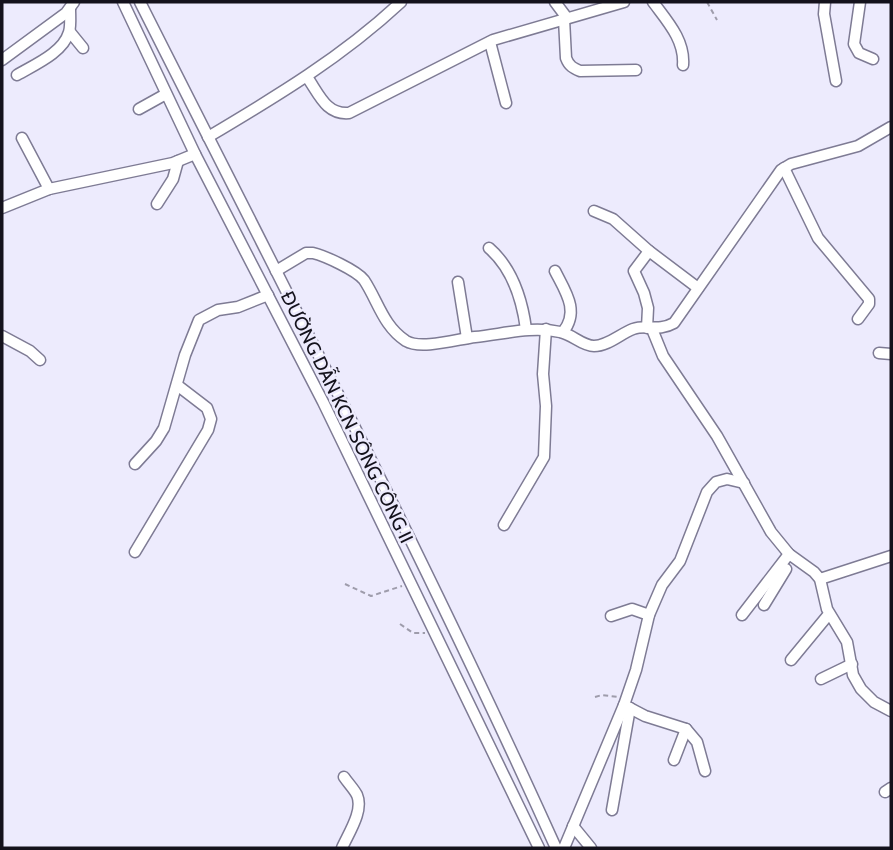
<svg xmlns="http://www.w3.org/2000/svg" width="893" height="850" font-family="Cabin,sans-serif">
<style>
.lines{fill:none;stroke-linecap:round;stroke-linejoin:round}
.minor-casing{stroke:#7e7b94;stroke-width:13}
.path{stroke:#9e9cab;stroke-width:2;stroke-dasharray:5 3.5;stroke-linecap:butt}
.minor{stroke:#fff;stroke-width:10}
.labels{text-anchor:middle;dominant-baseline:central;stroke-width:5;stroke-linejoin:round;paint-order:stroke}
.street-label{font-size:19px;fill:#14121c;stroke:#edebfd}
</style>
<rect width="100%" height="100%" fill="#edebfd"/>
<g class="lines">
<!-- minor casing -->
<g class="minor-casing">
<g id="minor">
<polyline points="123,2 195,154 323,402 539,848"/>
<path d="M140,2c141,280 287,560 416,846"/>
<polyline points="555,2 567,18"/>
<path d="M653,2c14,19 32,38 30,63"/>
<polyline points="825,2 824,14 836,81"/>
<polyline points="860,2 854,44 859,53 873,59"/>
<path d="M564,19l2,39c3,8 7,10 14,13l56,-1"/>
<polyline points="70,32 83,48"/>
<polyline points="490,42 506,103"/>
<polyline points="2,60 66,13 74,2"/>
<path d="M17,75c17,-10 46,-22 52,-43 2,-6 1,-16 1,-23"/>
<path d="M307,77c12,17 19,38 42,36l144,-73 131,-38"/>
<polyline points="139,109 166,94"/>
<path d="M208,137c69,-41 134,-80 193,-135"/>
<polyline points="22,138 49,189"/>
<polyline points="784,168 818,238 869,299 869,304 858,319"/>
<polyline points="157,204 173,179 178,161"/>
<polyline points="2,208 49,189 173,163 195,154"/>
<polyline points="594,211 613,219 649,251 698,288"/>
<path d="M489,248c23,20 33,51 37,81"/>
<path d="M276,271l30,-18h7c12,3 43,17 51,27 14,21 19,46 42,61 15,9 52,-2 69,-4 29,-3 56,-11 85,-5 12,2 22,14 34,14 14,0 26,-12 39,-17 14,-5 25,3 41,-6l107,-153 10,-6 67,-18 33,-19"/>
<path d="M555,271c10,20 25,40 8,61"/>
<polyline points="458,282 467,338"/>
<polyline points="647,328 648,308 644,293 634,271 649,251"/>
<polyline points="652,329 663,356 717,436 771,532 789,554 814,572 820,579 827,609 847,642 853,675 861,689 874,702 891,711"/>
<polyline points="2,336 30,351 40,360"/>
<polyline points="879,353 891,354"/>
<polyline points="135,464 156,441 164,428 185,355 199,320 218,310 238,307 268,295"/>
<polyline points="504,525 544,457 546,406 543,374 546,329"/>
<polyline points="135,552 208,430 211,419 207,408 177,385"/>
<polyline points="820,579 891,556"/>
<polyline points="764,605 786,569"/>
<polyline points="742,615 789,554"/>
<polyline points="611,616 632,609 649,615"/>
<polyline points="791,660 829,614"/>
<polyline points="821,679 852,664"/>
<polyline points="624,705 645,716 686,729 697,742 705,771"/>
<polyline points="674,760 686,729"/>
<polyline points="885,792 891,788"/>
<polyline points="612,810 630,708"/>
<polyline points="573,826 591,848"/>
<path d="M342,848c6,-14 22,-37 15,-53 -3,-6 -9,-12 -13,-18"/>
<polyline points="564,848 624,705 636,670 649,615 662,585 680,561 707,492 716,482 727,479 744,483"/>
</g>
</g>
<!-- path -->
<g class="path">
<polyline points="707,2 717,20"/>
<polyline points="345,584 371,596 402,586"/>
<polyline points="400,624 413,633 425,633"/>
<polyline points="595,697 602,695 618,697"/>
</g>
<!-- minor -->
<use href="#minor" class="minor"/>
</g>
<g class="labels">
<!-- street labels -->
<g class="street-label">
<text transform="translate(347 417) rotate(64)">ĐƯỜNG DẪN KCN SÔNG CÔNG II</text>
</g>
</g>
<!-- border -->
<rect width="893" height="850" fill="none" stroke="#14121c" stroke-width="7"/>
</svg>
